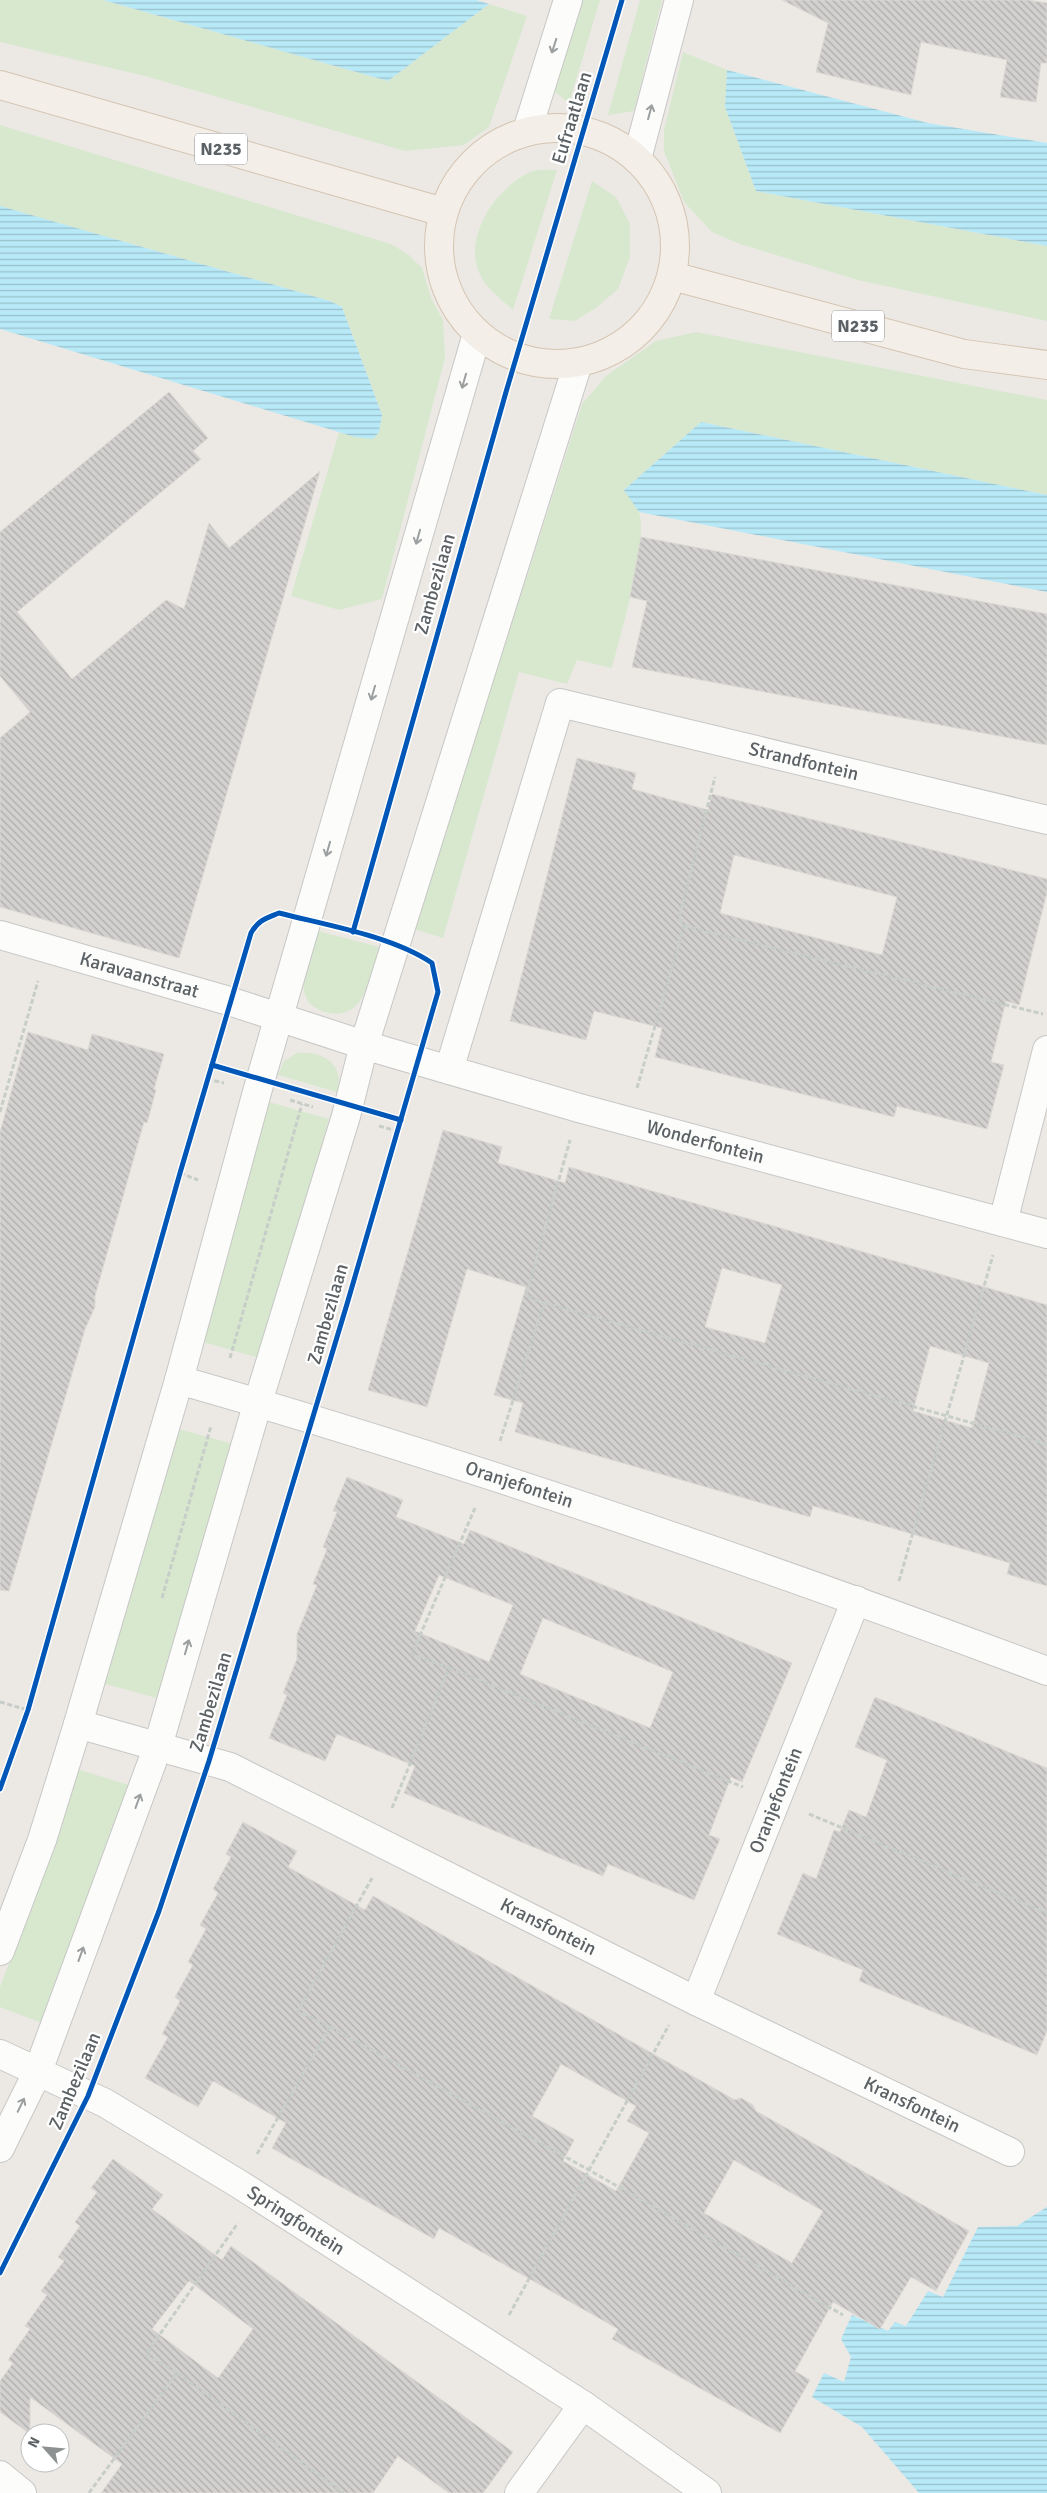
<svg xmlns="http://www.w3.org/2000/svg" width="1047" height="2493" font-family="Signika,sans-serif">
<style>
.grass{fill:#d7e8cf}
.water{fill:url(#water-rules)}
.building{fill:url(#building-back-hatch);stroke:#dcd8d4;fill-rule:evenodd}
.lines{fill:none;stroke-linecap:round;stroke-linejoin:round}
.minor-casing{stroke:#c7c7c6;stroke-width:30}
.tertiary-casing{stroke:#c7c7c6;stroke-width:30}
.primary-casing{stroke:#d5c4b1;stroke-width:30}
.path{stroke:#c7cdc8;stroke-width:3;stroke-dasharray:5 2.5;stroke-linecap:butt}
.minor{stroke:#fcfcfb;stroke-width:28}
.tertiary{stroke:#fcfcfb;stroke-width:28}
.primary{stroke:#f3eee7;stroke-width:28}
.cycleway-casing{stroke:#fff;stroke-width:8}
.cycleway{stroke:#0057b8;stroke-width:5}
.oneway{stroke:#9b9fa0}
.labels{text-anchor:middle;dominant-baseline:central;stroke-width:4.5;stroke-linejoin:round;paint-order:stroke}
.shield{fill:#fff;stroke:#8c9092;stroke-width:1}
.shield-label{font-size:18px;font-weight:bold;fill:#5b6164}
.street-label{font-size:19px;fill:#5b6164;stroke:#fff}
</style>
<defs>
<pattern id="water-rules" width="6" height="5" patternUnits="userSpaceOnUse" patternTransform="scale(1.25)"><rect width="6" height="5" fill="#b8e9f7"/><path d="M0 2.5h6" fill="none" stroke="#99c0cc"/></pattern>
<pattern id="building-back-hatch" width="6" height="6" patternUnits="userSpaceOnUse" patternTransform="scale(1.25)"><rect width="6" height="6" fill="#d3d1cf"/><path d="M-1 5l2 2M0 0l6 6M5-1l2 2" fill="none" stroke="#aeadac"/></pattern>
</defs>
<rect width="100%" height="100%" fill="#ece9e5"/>
<!-- grass -->
<g class="grass">
<polygon points="0,0 103,0 388,81 489,4 527,16 489,127 464,145 405,151 145,76 0,42"/>
<polygon points="577,0 600,0 569,103 550,88"/>
<polygon points="640,0 662,0 634,111 608,115"/>
<polygon points="683,52 727,70 725,107 756,191 1047,246 1047,321 858,280 740,244 712,232 684,202 664,151 664,130"/>
<polygon points="0,125 391,244 409,255 422,268 431,298 443,320 445,358 382,599 339,610 291,596 339,432 355,437 379,432 382,415 342,307 330,301 0,206"/>
<path d="M557,170l-44,140c-10,-9 -22,-18 -30,-30 -24,-38 11,-91 47,-108 8,-3 19,-2 27,-2z"/>
<polygon points="592,181 616,197 630,224 630,257 618,289 597,307 575,321 549,319"/>
<path d="M696,332l351,68v95l-346,-73 -77,68c5,7 13,15 15,22 10,27 -19,125 -27,156l-35,-8 -10,24 -48,-12 -76,266 -29,-9 168,-525 24,-28 50,-35z"/>
<path d="M318,931l61,16c-8,28 -14,79 -57,64 -13,-5 -17,-12 -19,-26z"/>
<path d="M297,1053c24,-3 49,11 40,39l-59,-17 6,-14z"/>
<polygon points="269,1102 329,1119 259,1358 200,1341"/>
<polygon points="175,1428 233,1444 160,1699 102,1683"/>
<polygon points="77,1769 135,1787 47,2025 0,2007 0,1987 37,1888"/>
</g>
<!-- water -->
<g class="water">
<polygon points="103,0 476,0 489,4 388,81"/>
<polygon points="727,70 928,123 1047,143 1047,246 756,191 725,107"/>
<polygon points="0,206 330,301 342,307 382,415 379,432 373,439 355,437 0,329"/>
<polygon points="701,422 1047,495 1047,592 639,512 624,490"/>
<polygon points="1047,2207 1047,2493 919,2493 862,2427 812,2397 824,2373 844,2382 851,2357 841,2339 852,2315 888,2331 895,2322 906,2326 928,2291 943,2297 978,2227 1017,2226"/>
</g>
<!-- building -->
<g class="building">
<polygon points="782,0 1027,0 1047,3 1047,63 1041,63 1036,102 1000,97 1007,60 921,42 911,95 816,72 828,23"/>
<polygon points="169,392 208,438 193,451 201,459 17,612 72,679 166,600 184,609 209,523 229,548 320,471 179,958 0,907 0,738 30,712 0,676 0,532"/>
<polygon points="641,537 1047,614 1047,745 632,667 647,601 630,597"/>
<path d="M577,758l59,15 -4,16 76,21 4,-16 335,85v13l-28,113 -13,-4 -15,61 13,3 -17,64 -90,-23 -3,11 -239,-60 7,-29 -68,-17 -8,29 -76,-19zM734,855l163,42 -15,58 -162,-42z"/>
<polygon points="28,1032 88,1050 92,1034 164,1054 154,1089 156,1090 147,1123 144,1122 95,1296 95,1307 85,1329 9,1591 0,1590 0,1132"/>
<path d="M443,1130l59,17 -4,16 67,20 4,-16 478,138v281l-40,-12 3,-11 -118,-35 -79,-22 -3,11 -295,-85 8,-29 -29,-8 32,-108 -59,-18 -40,138 -59,-17zM722,1268l60,17 -17,58 -60,-16zM930,1346l59,17 -17,65 -59,-17z"/>
<path d="M347,1477l56,23 -7,17 68,27 6,-14 322,133 -50,119 -11,-5 -22,58 11,4 -26,61 -86,-36 -5,12 -199,-83 11,-27 -78,-32 -12,27 -56,-23 18,-43 -4,-2 14,-34v-25l20,-49 -4,-1 14,-35 -4,-2 14,-35 -4,-1zM439,1575l74,30 -24,57 -74,-31zM543,1618l130,54 -23,56 -130,-54z"/>
<polygon points="875,1697 1047,1768 1047,2031 1037,2055 859,1981 863,1970 777,1934 803,1873 816,1879 834,1830 840,1832 849,1810 866,1817 887,1760 855,1747"/>
<path d="M243,1822l54,29 -9,16 77,43 8,-14 362,204 6,-2 12,7 3,6 213,120 -33,60 -25,-14 -31,52 -47,-27 -38,69 15,9 -30,53 -168,-94 6,-10 -97,-55 -82,-46 -5,11 -162,-91 14,-25 -73,-42 -15,26 -53,-29 23,-41 -6,-3 18,-33 -5,-4 18,-32 -5,-3 18,-33 -6,-4 18,-32 -5,-4 18,-32 -5,-3zM561,2064l75,42 -9,15 22,12 -33,58 -53,-30 11,-21 -42,-24zM734,2160l89,51 -31,52 -88,-50z"/>
<path d="M113,2159l50,36 -11,14 70,51 9,-14 282,206 -30,41h-34l-51,-37 -25,37h-272l21,-29 -92,-67v37l-30,-22v-31l13,-18 -5,-3 22,-31 -5,-3 22,-31 -6,-4 23,-30 -6,-4 22,-31 -5,-4 22,-30 -6,-4zM189,2281l64,48 -35,49 -66,-49z"/>
</g>
<g class="lines">
<!-- minor casing -->
<g class="minor-casing">
<g id="minor">
<path id="s1" d="M0,935l229,66 135,44 215,63 468,126"/>
<path id="s2" d="M449,1070l111,-367 487,117"/>
<polyline points="1003,1222 1047,1050"/>
<path id="s3" d="M179,1380c294,84 582,184 868,291"/>
<path id="s4" d="M78,1724l152,43 466,234 314,151"/>
<path id="s5" d="M696,2001l160,-401"/>
<path id="s6" d="M0,2054l105,49 134,81 344,221 124,88"/>
<polyline points="0,2475 22,2493"/>
<polyline points="519,2493 583,2405"/>
</g>
</g>
<!-- tertiary casing -->
<g class="tertiary-casing">
<g id="tertiary">
<polyline points="527,131 568,0"/>
<polyline points="637,159 679,0"/>
<polyline points="0,1951 42,1840 78,1724 179,1380 257,1092 477,334"/>
<polyline points="0,2148 38,2071 158,1746 258,1402 346,1116 364,1045 578,363"/>
</g>
</g>
<!-- primary casing -->
<g class="primary-casing">
<g id="primary">
<polyline points="0,85 443,212"/>
<circle cx="557" cy="246" r="118"/>
<polyline points="672,276 964,354 1047,365"/>
</g>
</g>
<!-- path -->
<g class="path">
<polyline points="684,926 1043,1014"/>
<polyline points="207,1079 224,1083"/>
<polyline points="637,1088 684,926 679,918 715,777"/>
<polyline points="290,1100 313,1107"/>
<polyline points="0,1112 38,981"/>
<polyline points="379,1126 397,1131"/>
<polyline points="180,1173 198,1180"/>
<polyline points="544,1303 1047,1444"/>
<polyline points="230,1358 302,1104"/>
<polyline points="500,1441 544,1303 526,1296 570,1140"/>
<polyline points="899,1581 993,1255"/>
<polyline points="162,1598 211,1426"/>
<polyline points="449,1668 743,1787"/>
<polyline points="0,1702 28,1710"/>
<polyline points="392,1808 449,1668 412,1654 475,1508"/>
<polyline points="809,1814 1047,1913"/>
<polyline points="330,2027 589,2170 843,2315"/>
<polyline points="257,2154 330,2027 298,2011 372,1878"/>
<polyline points="509,2315 669,2025"/>
<polyline points="177,2373 344,2493"/>
<polyline points="89,2493 177,2373 146,2354 238,2223"/>
</g>
<!-- minor -->
<use href="#minor" class="minor"/>
<!-- tertiary -->
<use href="#tertiary" class="tertiary"/>
<!-- primary -->
<use href="#primary" class="primary"/>
<!-- cycleway casing -->
<g class="cycleway-casing">
<g id="cycleway">
<polyline points="353,932 506,392 622,0"/>
<polyline points="212,1065 401,1120"/>
<path d="M0,1789l28,-79 152,-537 71,-240c7,-13 16,-15 28,-20 47,12 113,23 153,50l6,29 -91,312 -138,457 -50,150 -71,185 -88,177"/>
</g>
</g>
<!-- cycleway -->
<use href="#cycleway" class="cycleway"/>
</g>
<!-- one-way arrows -->
<defs><path id="oneway-shaft" d="M-6 0H5M1.5-3L5.5 0L1.5 3" fill="none" stroke-width="1.6" stroke-linecap="round" stroke-linejoin="round" transform="scale(1.25)"/></defs>
<g class="oneway">
<use href="#oneway-shaft" transform="translate(554 46) rotate(108)"/>
<use href="#oneway-shaft" transform="translate(650 112) rotate(-75)"/>
<use href="#oneway-shaft" transform="translate(464 381) rotate(106)"/>
<use href="#oneway-shaft" transform="translate(418 537) rotate(106)"/>
<use href="#oneway-shaft" transform="translate(373 693) rotate(106)"/>
<use href="#oneway-shaft" transform="translate(328 849) rotate(106)"/>
<use href="#oneway-shaft" transform="translate(187 1647) rotate(-74)"/>
<use href="#oneway-shaft" transform="translate(138 1801) rotate(-70)"/>
<use href="#oneway-shaft" transform="translate(81 1954) rotate(-70)"/>
<use href="#oneway-shaft" transform="translate(21 2105) rotate(-64)"/>
</g>
<g class="labels">
<!-- shield labels -->
<g class="shield">
<rect x="195" y="133.5" width="52" height="31" rx="4"/>
<rect x="832" y="310.5" width="52" height="31" rx="4"/>
</g>
<g class="shield-label">
<text x="221" y="149">N235</text>
<text x="858" y="326">N235</text>
</g>
<!-- street labels -->
<g class="street-label">
<text transform="translate(572 118) rotate(-73)">Eufraatlaan</text>
<text transform="translate(435 584) rotate(-74)">Zambezilaan</text>
<text stroke="none"><textPath href="#s2" startOffset="634">Strandfontein</textPath></text>
<text stroke="none"><textPath href="#s1" startOffset="145">Karavaanstraat</textPath></text>
<text stroke="none"><textPath href="#s1" startOffset="735">Wonderfontein</textPath></text>
<text transform="translate(328 1314) rotate(-74)">Zambezilaan</text>
<text stroke="none"><textPath href="#s3" startOffset="356">Oranjefontein</textPath></text>
<text transform="translate(211 1702) rotate(-73)">Zambezilaan</text>
<text stroke="none"><textPath href="#s5" startOffset="216">Oranjefontein</textPath></text>
<text stroke="none"><textPath href="#s4" startOffset="514">Kransfontein</textPath></text>
<text transform="translate(75 2081) rotate(-67)">Zambezilaan</text>
<text stroke="none"><textPath href="#s4" startOffset="919">Kransfontein</textPath></text>
<text stroke="none"><textPath href="#s6" startOffset="340">Springfontein</textPath></text>
</g>
</g>
<!-- north arrow -->
<g transform="translate(45 2448) rotate(297)"><circle r="24" fill="#ffffff" stroke="#bdc0c1"/>
<path d="M0-4L9 19L0 12L-9 19Z" fill="#8e9191"/>
<text y="-8" font-size="14" font-weight="bold" text-anchor="middle" fill="#5b6164">N</text>
</g>
</svg>
